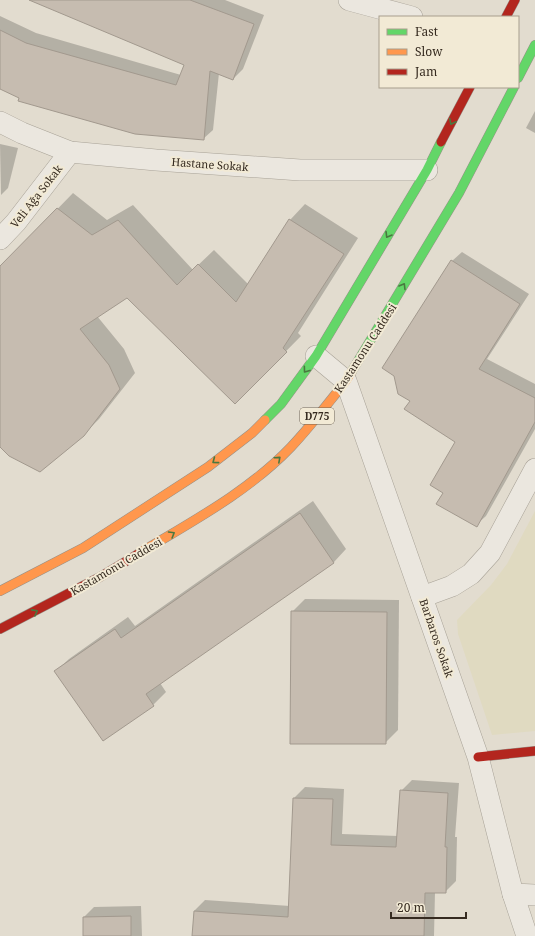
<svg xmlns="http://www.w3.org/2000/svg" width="535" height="936" font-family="'Noto Serif',serif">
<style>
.farmland{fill:#e0dac1}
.shadow{fill:#0003}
.building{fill:#c6bcb0;stroke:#a2998e}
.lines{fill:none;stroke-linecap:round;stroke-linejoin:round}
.street-casing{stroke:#a8a297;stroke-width:22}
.fast-casing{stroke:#979188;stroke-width:10}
.slow-casing{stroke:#979188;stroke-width:10}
.jam-casing{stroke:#979188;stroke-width:10}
.street{stroke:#ebe7df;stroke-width:21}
.fast{stroke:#63d668;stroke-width:9}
.slow{stroke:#ff974d;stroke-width:9}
.jam{stroke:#b3261e;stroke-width:9}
.oneway{stroke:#4a7840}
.labels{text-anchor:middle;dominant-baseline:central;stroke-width:4;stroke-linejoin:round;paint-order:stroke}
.shield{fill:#f2ead5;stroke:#6e6456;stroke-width:1}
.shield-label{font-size:10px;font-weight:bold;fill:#362b20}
.street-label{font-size:11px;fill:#362b20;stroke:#f2ead5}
</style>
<rect width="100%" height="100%" fill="#e2dccf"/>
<!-- farmland -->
<polygon class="farmland" points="535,511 535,731 492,735 458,634 457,620 491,585 507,564"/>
<!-- shadow -->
<g class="shadow">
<polygon points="68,0 225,0 264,15 243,69 233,79 219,73 213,130 203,139 20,98 0,88 0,16 36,33 181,75 185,64"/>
<polygon points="535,111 535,133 526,128"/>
<polygon points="0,144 18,148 8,188 1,195"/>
<polygon points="73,193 107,220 133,205 193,270 214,250 248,284 290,220 305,204 358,238 298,333 301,336 235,403 127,296 97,316 124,349 135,373 99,419 83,435 0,446 0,268"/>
<polygon points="462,252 529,294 487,359 535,384 535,429 486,516 476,525 444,492 456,441 411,401 452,261"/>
<polygon points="313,501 346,549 334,562 160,683 166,692 153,705 56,671 69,659 128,617 135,626"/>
<polygon points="305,599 399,600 398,730 385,743 292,612"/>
<polygon points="412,780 459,783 455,837 457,837 456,881 445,892 435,892 434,936 193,936 194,911 205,900 290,906 294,798 305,787 344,789 342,834 398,836 401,791"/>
<polygon points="141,906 142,936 84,936 84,917 94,907"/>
</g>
<!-- building -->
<g class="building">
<polygon points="29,0 190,0 254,24 233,80 210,71 204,140 135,134 18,101 19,98 0,89 0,30 26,43 176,85 184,65"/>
<polygon points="57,208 92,235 118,220 177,285 198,264 236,302 289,219 344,254 283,348 287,352 235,404 127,298 80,329 109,365 120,389 84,436 40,472 9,456 0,447 0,266"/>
<polygon points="451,260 520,304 479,369 535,398 535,422 477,527 436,504 443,493 430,485 455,442 404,409 410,401 398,394 394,376 382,368"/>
<polygon points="300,513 334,563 146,694 154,706 103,741 54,671 115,629 121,638"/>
<polygon points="291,611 387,612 386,744 290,744"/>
<polygon points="400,790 448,793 445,847 447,847 446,893 425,893 424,936 192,936 194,911 288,917 293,798 333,799 331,845 396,847"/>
<polygon points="131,916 131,936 83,936 83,917"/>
</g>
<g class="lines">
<!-- street casing -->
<g class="street-casing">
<g id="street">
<polyline points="349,0 412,17"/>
<polyline points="0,122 22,133 70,152 156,160 300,170 427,170"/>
<polyline points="0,239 16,222 70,152"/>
<polyline points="316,356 346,381 478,757 513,894 527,936"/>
<polyline points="422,597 452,586 471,574 490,553 535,469"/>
<polyline points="513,894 535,895"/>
</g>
</g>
<!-- fast casing -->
<g class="fast-casing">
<g id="fast">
<polyline points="518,78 535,45"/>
<polyline points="352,371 459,193 514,87"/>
<polyline points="265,420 281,404 316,356 427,170 441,142"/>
</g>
</g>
<!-- slow casing -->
<g class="slow-casing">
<g id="slow">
<path d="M138,554c53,-32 110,-62 153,-107 20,-21 37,-44 55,-66l6,-10"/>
<polyline points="0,591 83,548 208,467 252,433 265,420"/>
</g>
</g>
<!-- jam casing -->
<g class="jam-casing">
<g id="jam">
<polyline points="506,17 515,0"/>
<polyline points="441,142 470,87"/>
<polyline points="0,629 100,577 138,554"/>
<polyline points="478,757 535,751"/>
</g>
</g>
<!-- street -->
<use href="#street" class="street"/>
<!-- fast -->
<use href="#fast" class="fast"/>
<!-- slow -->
<use href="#slow" class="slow"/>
<!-- jam -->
<use href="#jam" class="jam"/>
</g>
<!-- one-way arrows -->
<defs><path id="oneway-chevron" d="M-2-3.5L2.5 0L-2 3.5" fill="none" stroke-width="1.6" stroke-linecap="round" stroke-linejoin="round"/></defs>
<g class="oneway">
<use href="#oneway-chevron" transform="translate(452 122) rotate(117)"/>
<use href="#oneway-chevron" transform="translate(388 235) rotate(121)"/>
<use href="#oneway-chevron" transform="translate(403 286) rotate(-59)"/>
<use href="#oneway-chevron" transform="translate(306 370) rotate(126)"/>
<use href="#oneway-chevron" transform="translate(278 459) rotate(-42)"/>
<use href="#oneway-chevron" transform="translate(215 461) rotate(143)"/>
<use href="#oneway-chevron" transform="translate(172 534) rotate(-31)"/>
<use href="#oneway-chevron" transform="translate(35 612) rotate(-28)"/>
</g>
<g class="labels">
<!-- shield labels -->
<rect class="shield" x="300" y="408" width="34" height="16" rx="3"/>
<g class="shield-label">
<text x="317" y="416">D775</text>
</g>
<!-- street labels -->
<g class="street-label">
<text transform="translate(210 164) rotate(4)">Hastane Sokak</text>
<text transform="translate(36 196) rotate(-52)">Veli Ağa Sokak</text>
<text transform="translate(365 348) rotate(-57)">Kastamonu Caddesi</text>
<text transform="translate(116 566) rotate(-30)">Kastamonu Caddesi</text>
<text transform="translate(437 638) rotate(71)">Barbaros Sokak</text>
</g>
</g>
<!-- legend -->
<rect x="379" y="16" width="140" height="72" fill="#f2ead5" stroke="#a79e8d"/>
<rect x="387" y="29" width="20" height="6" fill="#63d668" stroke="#a79e8d"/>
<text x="415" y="36" font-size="12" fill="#362b20">Fast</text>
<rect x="387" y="49" width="20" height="6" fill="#ff974d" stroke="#a79e8d"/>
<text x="415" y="56" font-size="12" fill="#362b20">Slow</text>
<rect x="387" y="69" width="20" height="6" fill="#b3261e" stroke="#a79e8d"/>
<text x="415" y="76" font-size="12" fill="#362b20">Jam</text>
<!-- scale -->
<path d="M391 912v6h75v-6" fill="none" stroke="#362b20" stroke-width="2"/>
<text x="397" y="912" font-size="12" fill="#362b20" stroke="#f2ead5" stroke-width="3" paint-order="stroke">20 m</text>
</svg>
